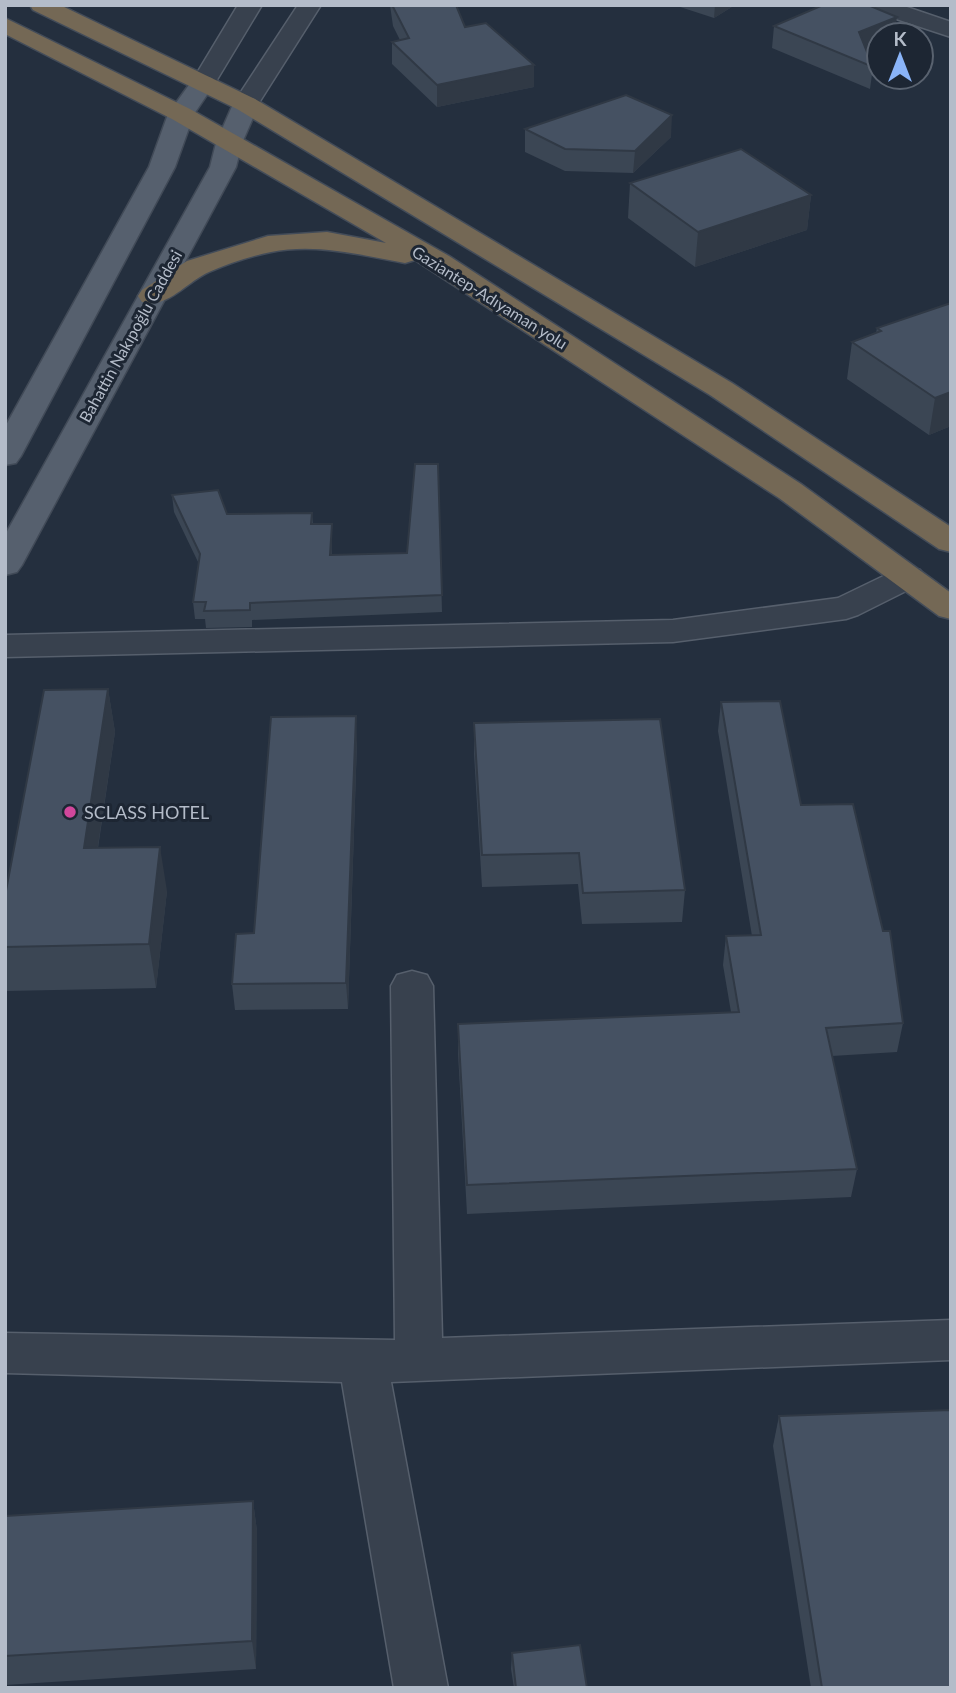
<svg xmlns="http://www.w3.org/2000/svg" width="956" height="1693" font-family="Lato,sans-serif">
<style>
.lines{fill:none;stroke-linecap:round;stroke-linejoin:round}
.minor-casing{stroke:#565f6c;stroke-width:3}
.major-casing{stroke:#414a57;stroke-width:3}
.highway-casing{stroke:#434c59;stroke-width:3}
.minor{fill:#38414e;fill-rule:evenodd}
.major{fill:#56606e;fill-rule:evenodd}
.highway{fill:#746855;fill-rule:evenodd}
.wall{fill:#3b4654}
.shaded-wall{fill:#303945}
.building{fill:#455162;stroke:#303945;stroke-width:2}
.hotel-dot{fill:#d1479c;stroke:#1d2633;stroke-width:2.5}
.labels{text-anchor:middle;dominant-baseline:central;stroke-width:6;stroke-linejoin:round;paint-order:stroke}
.far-street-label{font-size:16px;fill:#b4bcc9;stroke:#1d2633}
.poi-label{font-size:18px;fill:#b4bcc9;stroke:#1d2633;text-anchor:start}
</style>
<rect width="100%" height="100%" fill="#242f3e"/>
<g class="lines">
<!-- minor casing -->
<g class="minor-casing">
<g id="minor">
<polygon points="238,5 262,5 212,88 203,90 194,88 191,83"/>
<polygon points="298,5 321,5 255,109 246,112 237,109 233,104"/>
<polygon points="866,5 901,5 951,22 951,37 869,10"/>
<polygon points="908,567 920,570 925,577 920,584 858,615 846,619 673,642 5,657 5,635 673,620 838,598 896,570"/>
<polygon points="412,971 427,975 433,986 442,1338 951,1320 951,1360 391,1382 448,1688 394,1688 342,1382 5,1373 5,1333 395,1340 391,986 397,975"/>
</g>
</g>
<!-- major casing -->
<g class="major-casing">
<g id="major">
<polygon points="203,76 212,78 215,83 194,114 175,167 21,456 16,463 5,465 5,427 149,167 168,114 194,78"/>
<polygon points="246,96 255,99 259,104 242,143 236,167 22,565 17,572 5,575 5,535 210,167 216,143 233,104 237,99"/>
</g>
</g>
<!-- highway casing -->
<g class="highway-casing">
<g id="highway">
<polygon points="30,5 60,5 255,99 732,383 951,527 951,552 939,549 710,395 237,109 33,10"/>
<path d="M5,18l185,91 259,147 352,228 150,109v26l-12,-3 -160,-118 -364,-238 -10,3c-44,-8 -89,-20 -134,-11 -20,4 -44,12 -62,20 -23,10 -41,37 -67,30l-4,-6 4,-6 45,-29 81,-25 59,-4 59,11 -214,-124 -167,-85z"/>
</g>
</g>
<!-- minor -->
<use href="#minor" class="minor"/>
<!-- major -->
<use href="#major" class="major"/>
<!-- highway -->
<use href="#highway" class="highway"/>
</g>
<!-- wall -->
<g class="wall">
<polygon points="390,5 456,5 465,27 534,65 534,87 437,107 392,64 392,42 400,40 393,26"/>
<polygon points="674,5 735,5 714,18"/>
<polygon points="774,26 879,35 879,45 866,50 873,67 870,89 772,48"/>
<polygon points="525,129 671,137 633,173 565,171 525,152"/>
<polygon points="630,183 811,195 807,230 695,267 628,218"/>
<polygon points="951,303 951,426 929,435 847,379 852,342 876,333 877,328"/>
<polygon points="438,464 442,612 252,620 252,627 206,628 205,619 195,619 193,602 199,564 174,512 172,495 227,514 312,513 313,524 332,540 332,555 407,553"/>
<polygon points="108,689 115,732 98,848 167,891 156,988 5,991 5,896"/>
<polygon points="721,702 801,805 903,1023 897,1052 832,1056 857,1169 851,1197 467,1214 458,1053 458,1024 731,1012 723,965 726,936 752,936 718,731"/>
<polygon points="474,723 685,890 682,922 582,924 578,884 482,887 474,754"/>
<polygon points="357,742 348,1009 235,1010 232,984 254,933"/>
<polygon points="779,1416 951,1688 811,1688 773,1446"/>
<polygon points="253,1501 257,1531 256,1669 5,1685 5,1516"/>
<polygon points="512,1653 587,1688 514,1688 511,1669"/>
</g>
<!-- shaded-wall -->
<g class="shaded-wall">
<polygon points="715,5 735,5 714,18"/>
<polygon points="897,17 894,35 879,35 879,45 856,54 859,32"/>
<polygon points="534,65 534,87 437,107 437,85"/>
<polygon points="672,115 671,137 633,173 635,151"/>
<polygon points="811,195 807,230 695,267 698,232"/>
<polygon points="951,392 951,426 929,435 935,398"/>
<polygon points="332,524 332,540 331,572 330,555"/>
<polygon points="108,689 115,732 91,892 84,848"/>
<polygon points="356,716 357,742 348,1009 346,983"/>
<polygon points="160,847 167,891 156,988 149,944"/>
<polygon points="253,1501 257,1531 256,1669 252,1641"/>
</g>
<!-- building -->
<g class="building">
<polygon points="392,5 456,5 465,27 486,23 534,65 437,85 392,42 409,38"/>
<polygon points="823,5 868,5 897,17 859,32 873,67 774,26"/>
<polygon points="626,95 672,115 635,151 565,149 525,129"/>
<polygon points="741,149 811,195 698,232 630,183"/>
<polygon points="951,303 951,392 935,398 852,342 881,331 877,328"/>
<polygon points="415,464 438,464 442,595 250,603 250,610 204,611 206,602 193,602 200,554 172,495 218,490 227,514 312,513 311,524 332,524 330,555 407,553"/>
<polygon points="108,689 84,848 160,847 149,944 5,947 5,896 44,690"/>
<polygon points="780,701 801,805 853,804 883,931 890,931 903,1023 826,1028 857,1169 467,1185 458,1024 739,1012 726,936 761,935 721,702"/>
<polygon points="356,716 346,983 232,984 236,934 254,933 271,717"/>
<polygon points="660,719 685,890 583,893 579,853 482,855 474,723"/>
<polygon points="951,1410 951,1688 822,1688 779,1416"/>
<polygon points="253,1501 252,1641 5,1656 5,1516"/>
<polygon points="580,1645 587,1688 516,1688 512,1653"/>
</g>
<!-- markers -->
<circle class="hotel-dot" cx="70" cy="812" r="7"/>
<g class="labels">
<!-- far-street labels -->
<g class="far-street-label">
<text transform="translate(490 297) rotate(32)">Gaziantep-Adıyaman yolu</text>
<text transform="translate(130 336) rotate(-61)">Bahattin Nakıpoğlu Caddesi</text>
</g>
<!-- poi labels -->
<g class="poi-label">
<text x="84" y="812">SCLASS HOTEL</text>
</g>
</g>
<!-- border -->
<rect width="956" height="1693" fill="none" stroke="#b4bcc9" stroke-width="14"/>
<!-- north arrow -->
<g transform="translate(900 56)"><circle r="33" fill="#1d2633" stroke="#59626f" stroke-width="2"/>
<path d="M0-5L12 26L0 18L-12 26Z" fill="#8ab4f8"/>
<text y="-10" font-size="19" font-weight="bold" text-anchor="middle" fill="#b4bcc9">K</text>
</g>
</svg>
